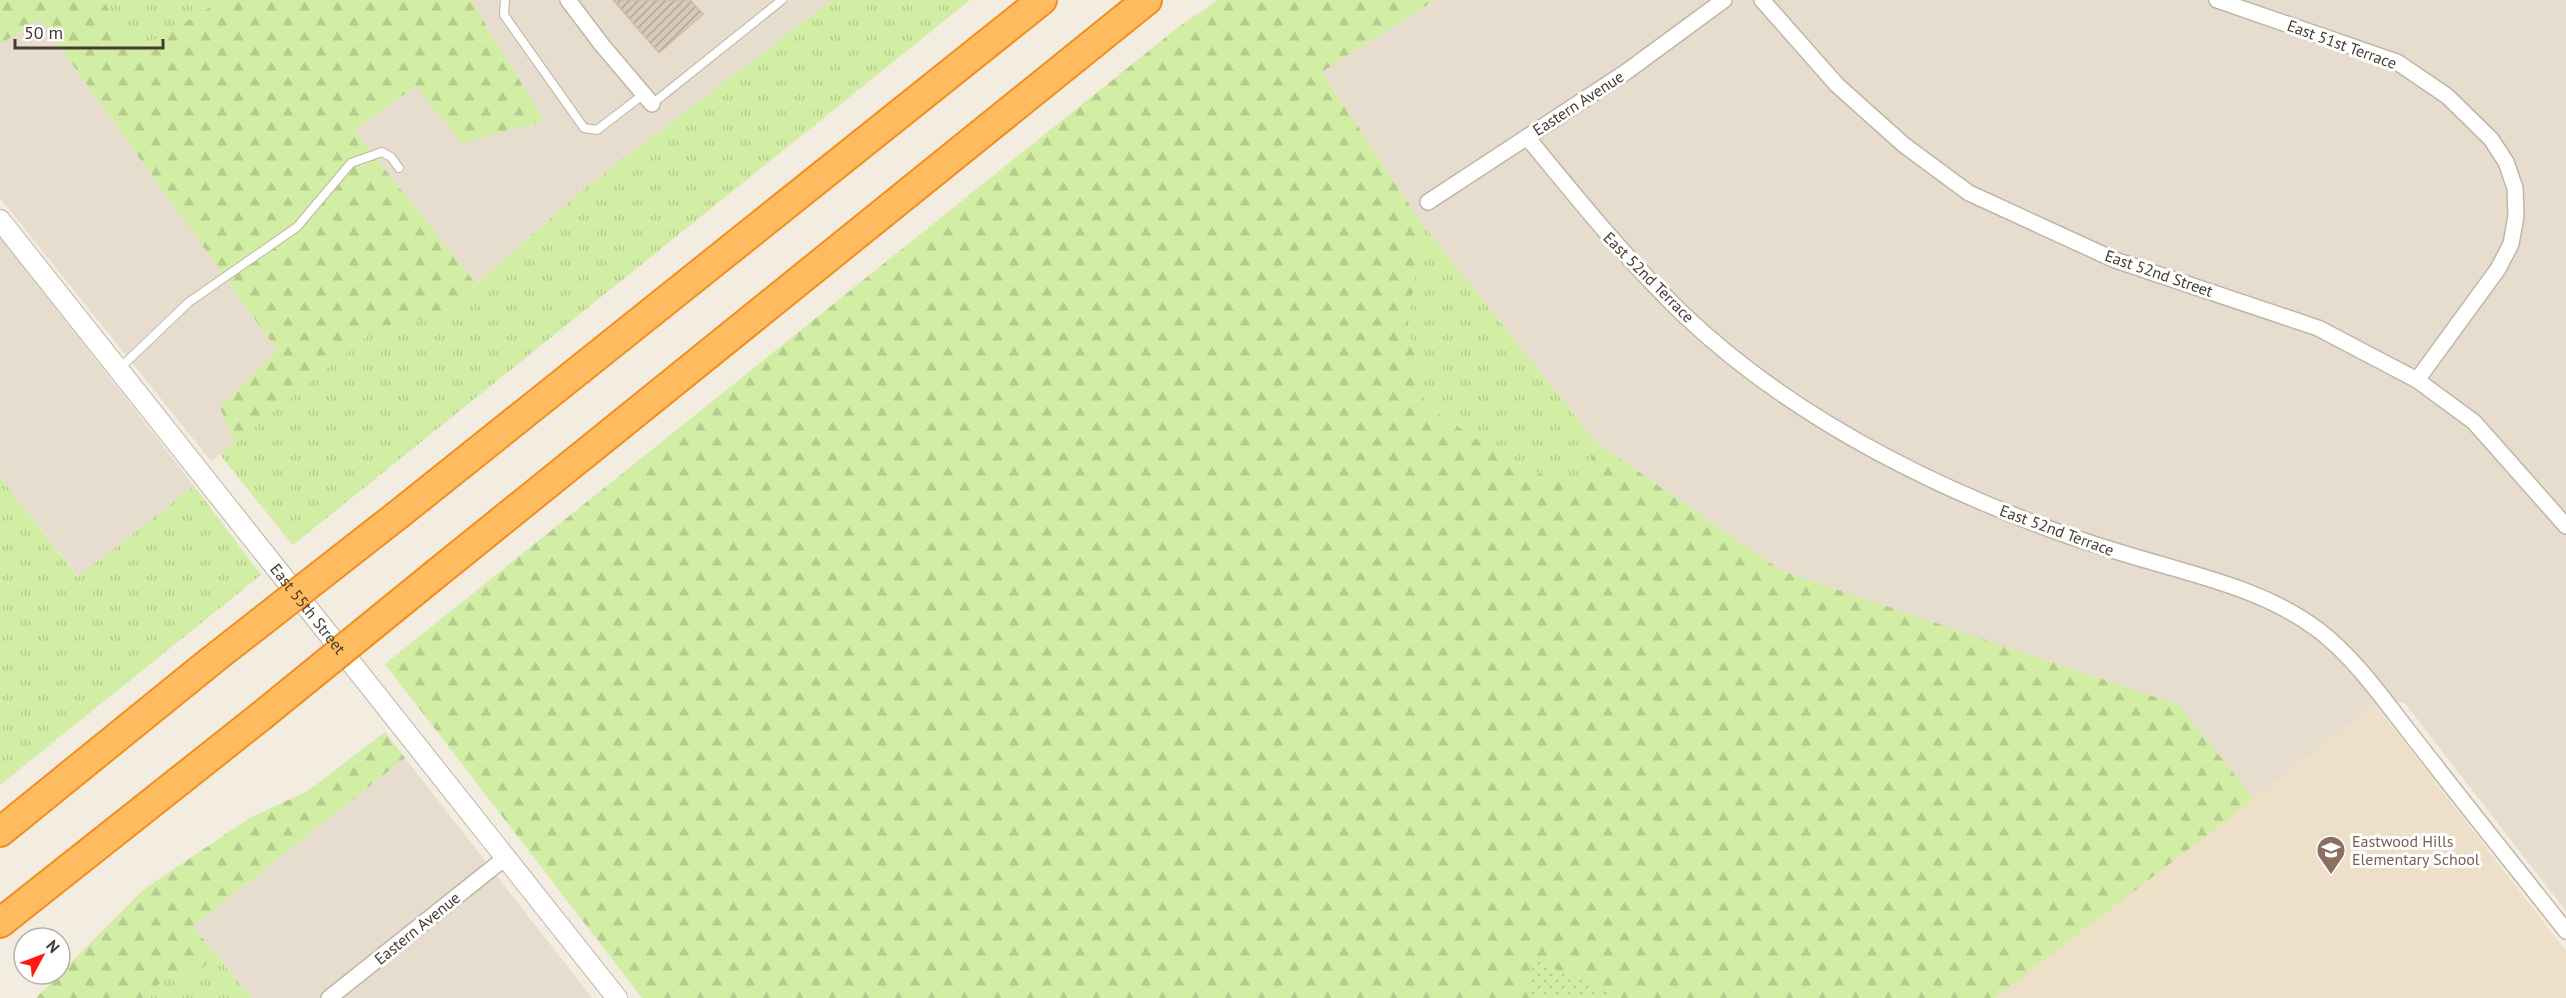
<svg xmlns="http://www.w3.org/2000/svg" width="2566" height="998" font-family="'PT Sans',sans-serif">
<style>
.residential{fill:#e7ddce}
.education{fill:#eee0c8}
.grass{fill:url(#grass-tufts)}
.forest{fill:url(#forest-firs)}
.park{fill:url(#park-dots)}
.building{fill:url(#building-hatch);stroke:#d1bda7;stroke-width:1.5}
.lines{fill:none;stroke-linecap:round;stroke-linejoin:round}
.service-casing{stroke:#c1b5a5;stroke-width:10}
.minor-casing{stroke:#c1b5a5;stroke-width:18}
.tertiary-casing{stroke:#c1b5a5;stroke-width:22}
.motorway-casing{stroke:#ef8f1e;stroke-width:32}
.service{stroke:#fff;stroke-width:8}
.minor{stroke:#fff;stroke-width:15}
.tertiary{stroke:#fff;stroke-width:20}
.motorway{stroke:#ffbb5f;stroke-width:28}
.motorway-bridge-casing{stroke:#ef8f1e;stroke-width:32;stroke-linecap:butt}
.motorway-bridge{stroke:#ffbb5f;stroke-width:28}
.labels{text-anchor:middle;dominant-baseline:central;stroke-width:6;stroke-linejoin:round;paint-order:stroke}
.street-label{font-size:16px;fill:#443b31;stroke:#fff}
.education-label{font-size:16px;fill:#785e54;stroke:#fff;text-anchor:start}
</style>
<defs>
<pattern id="grass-tufts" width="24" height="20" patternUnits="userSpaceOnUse" patternTransform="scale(1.5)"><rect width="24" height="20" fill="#d2eda4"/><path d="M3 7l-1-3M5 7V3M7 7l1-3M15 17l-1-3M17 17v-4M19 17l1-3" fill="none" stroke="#b6cc8e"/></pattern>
<pattern id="forest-firs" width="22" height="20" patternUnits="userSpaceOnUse" patternTransform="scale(1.5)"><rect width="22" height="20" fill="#d2eda4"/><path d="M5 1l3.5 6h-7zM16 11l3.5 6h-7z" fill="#b6cc8e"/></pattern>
<pattern id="park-dots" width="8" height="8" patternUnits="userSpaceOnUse" patternTransform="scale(1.5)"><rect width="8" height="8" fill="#d2eda4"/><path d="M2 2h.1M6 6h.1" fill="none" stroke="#b6cc8e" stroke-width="1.8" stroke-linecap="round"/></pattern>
<pattern id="building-hatch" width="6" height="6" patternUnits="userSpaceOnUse" patternTransform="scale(1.5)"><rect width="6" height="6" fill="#d9c9b8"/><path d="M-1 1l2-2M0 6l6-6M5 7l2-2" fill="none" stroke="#b2a496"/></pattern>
</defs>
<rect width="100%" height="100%" fill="#f3ece1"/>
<!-- residential -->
<g class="residential">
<polygon points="471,0 832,0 585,188 476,284 354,130 416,86 544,121"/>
<polygon points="1435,0 2566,0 2566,911 2404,702 2375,704 2254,799 2178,705 1782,571 1597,443 1423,225 1322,72"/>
<polygon points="40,19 277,350 220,408 235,443 211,461 0,198 0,44"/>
<polygon points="0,237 194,486 79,577 0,477"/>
<polygon points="405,758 592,998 252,998 193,926"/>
</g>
<!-- education -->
<polygon class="education" points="2375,704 2566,951 2566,998 1995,998"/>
<!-- grass -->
<g class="grass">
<polygon points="103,0 218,0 217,3 134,52"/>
<polygon points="832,0 970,0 293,545 220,455 380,325 440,316 585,188"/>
<polygon points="1423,225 1597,443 1581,490 1508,461 1425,404 1408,325"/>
<polygon points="0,477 78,577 194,486 261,575 0,785"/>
<polygon points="217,956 252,998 150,998 166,973 197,972"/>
</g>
<!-- forest -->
<g class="forest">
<polygon points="0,0 103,0 134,52 217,3 218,0 471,0 544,121 461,143 416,86 354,130 476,284 440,316 380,326 235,443 220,408 277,350 40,19 0,44"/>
<polygon points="1218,0 1435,0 1322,72 1423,225 1408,325 1425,404 1508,461 1581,490 1597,443 1782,571 2179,705 2254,799 1995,998 642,998 385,664 1181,25"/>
<polygon points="385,732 405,758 193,926 217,956 197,972 166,973 150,998 36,998 143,890 251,817 308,791"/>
</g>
<!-- park -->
<polygon class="park" points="1533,959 1621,998 1530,998"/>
<!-- building -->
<polygon class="building" points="613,0 690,0 703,14 659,53"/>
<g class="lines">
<!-- service casing -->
<g class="service-casing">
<g id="service">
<polyline points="505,0 504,15 584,128 597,130 644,94"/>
<polyline points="652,104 782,0"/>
<polyline points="119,369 189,302 297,227 351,163 382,152 391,157 399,168"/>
</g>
</g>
<!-- minor casing -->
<g class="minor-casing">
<g id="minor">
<polyline points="568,0 602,45 652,104"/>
<polyline points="1762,0 1837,85 1904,145 1969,193 2115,260 2318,328 2417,380 2474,422 2566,526"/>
<polyline points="2217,0 2397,62 2447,96 2491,139 2506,162 2515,188 2516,216 2511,244 2498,269 2417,380"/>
<path d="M1527,137c50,61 99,122 156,177 103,98 232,165 364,214 38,14 77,26 116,37 55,16 108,30 154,64 41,31 71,77 103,117 48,62 97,123 146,185"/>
<polyline points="1428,202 1626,72 1724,0"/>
<polyline points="329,998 505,858"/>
</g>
</g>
<!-- tertiary casing -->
<g class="tertiary-casing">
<g id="tertiary">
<path id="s1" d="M0,220l617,778"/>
</g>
</g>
<!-- motorway casing -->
<g class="motorway-casing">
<g id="motorway">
<polyline points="399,514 1042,0"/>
<polyline points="437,573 1147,0"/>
<polyline points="0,832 211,661"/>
<polyline points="0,923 260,717"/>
</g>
</g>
<!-- service -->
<use href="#service" class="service"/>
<!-- minor -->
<use href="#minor" class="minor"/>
<!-- tertiary -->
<use href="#tertiary" class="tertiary"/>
<!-- motorway -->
<use href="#motorway" class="motorway"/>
<!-- motorway-bridge casing -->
<g class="motorway-bridge-casing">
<g id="motorway-bridge">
<polyline points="211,661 399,514"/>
<polyline points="260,717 437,573"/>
</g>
</g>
<!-- motorway-bridge -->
<use href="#motorway-bridge" class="motorway-bridge"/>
</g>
<!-- icons -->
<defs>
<g id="school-pin" transform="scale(1.5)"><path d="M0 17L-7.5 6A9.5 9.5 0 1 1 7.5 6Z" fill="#8d6e63" stroke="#fff"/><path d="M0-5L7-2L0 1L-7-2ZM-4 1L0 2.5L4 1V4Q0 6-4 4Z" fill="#fff"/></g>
</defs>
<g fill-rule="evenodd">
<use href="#school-pin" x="2331" y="850"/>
</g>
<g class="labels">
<!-- street labels -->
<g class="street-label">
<text transform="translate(2342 44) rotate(20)">East 51st Terrace</text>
<text transform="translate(1578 103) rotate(-33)">Eastern Avenue</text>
<text transform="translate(2159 273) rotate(19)">East 52nd Street</text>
<text transform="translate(1649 277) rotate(45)">East 52nd Terrace</text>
<text transform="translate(2057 530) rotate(20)">East 52nd Terrace</text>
<text stroke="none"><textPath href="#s1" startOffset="496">East 55th Street</textPath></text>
<text transform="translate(417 928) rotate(-39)">Eastern Avenue</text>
</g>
<!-- education labels -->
<g class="education-label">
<text x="2352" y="841">Eastwood Hills<tspan x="2352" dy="18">Elementary School</tspan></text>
</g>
</g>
<!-- north arrow -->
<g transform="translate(42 956) rotate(49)"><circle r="28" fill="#ffffff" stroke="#b4b1ad" stroke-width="1.5"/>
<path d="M0-4.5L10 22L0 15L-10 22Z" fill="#ff1a0b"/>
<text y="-9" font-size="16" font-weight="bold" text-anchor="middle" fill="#443b31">N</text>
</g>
<!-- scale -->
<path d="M15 39v9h148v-9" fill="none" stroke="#443b31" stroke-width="3"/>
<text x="24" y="39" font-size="18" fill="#443b31" stroke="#ffffff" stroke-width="4.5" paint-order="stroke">50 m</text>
</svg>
